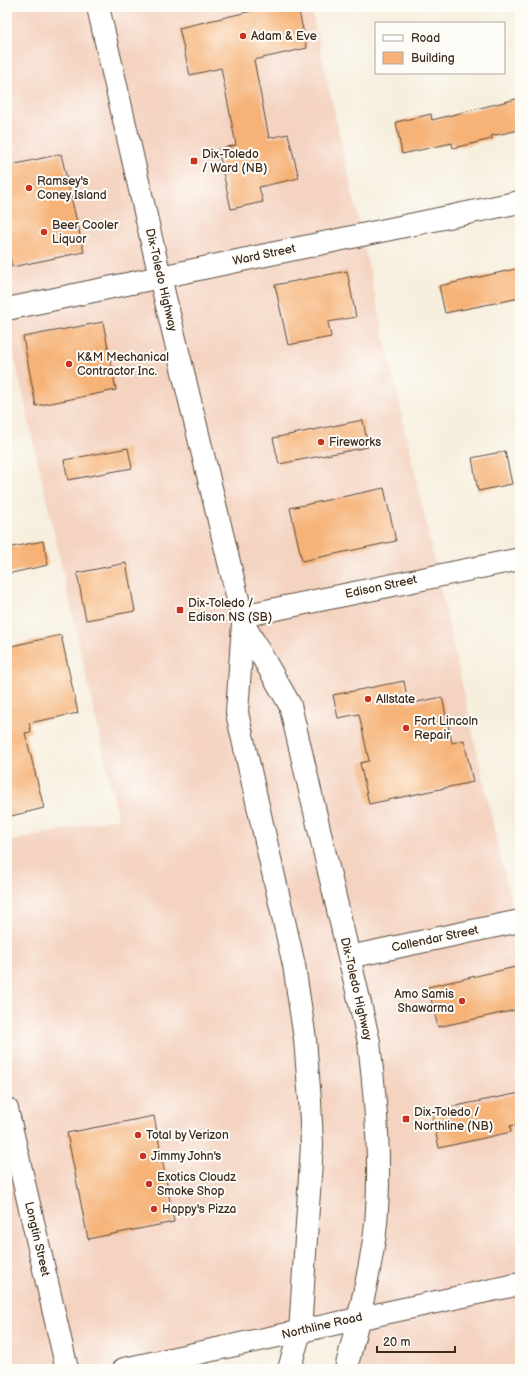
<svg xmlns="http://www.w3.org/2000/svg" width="527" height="1376" font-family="'Balsamiq Sans',sans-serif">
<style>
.built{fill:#f4d3c1}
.building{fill:#f6b277}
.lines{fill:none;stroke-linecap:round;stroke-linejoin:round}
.minor-casing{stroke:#57483b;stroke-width:24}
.secondary-casing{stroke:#57483b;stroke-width:24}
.primary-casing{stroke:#57483b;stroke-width:24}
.minor{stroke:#fff;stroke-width:22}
.secondary{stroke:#fff;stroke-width:22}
.primary{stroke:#fff;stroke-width:22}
.poi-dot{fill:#c8321e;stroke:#fdfcf7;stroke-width:1.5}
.labels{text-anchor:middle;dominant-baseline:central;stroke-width:4;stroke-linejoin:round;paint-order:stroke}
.poi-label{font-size:12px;fill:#3b2a1e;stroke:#fdfcf7;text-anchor:start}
.street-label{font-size:12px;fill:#3b2a1e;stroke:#fdfcf7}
</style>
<rect width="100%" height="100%" fill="#fdfcf7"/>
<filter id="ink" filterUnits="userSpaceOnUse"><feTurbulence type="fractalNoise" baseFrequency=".025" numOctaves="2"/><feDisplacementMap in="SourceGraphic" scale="8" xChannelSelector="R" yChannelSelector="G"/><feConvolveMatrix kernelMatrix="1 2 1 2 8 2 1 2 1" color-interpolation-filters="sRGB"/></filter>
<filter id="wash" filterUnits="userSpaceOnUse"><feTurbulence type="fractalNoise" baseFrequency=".012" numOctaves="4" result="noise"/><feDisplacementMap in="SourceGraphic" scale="16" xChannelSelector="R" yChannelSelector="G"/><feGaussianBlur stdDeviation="0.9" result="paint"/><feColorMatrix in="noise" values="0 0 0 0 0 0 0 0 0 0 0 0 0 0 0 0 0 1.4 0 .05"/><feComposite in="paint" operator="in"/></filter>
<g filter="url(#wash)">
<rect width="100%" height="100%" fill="#f7efde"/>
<!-- built -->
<polygon class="built" points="7,7 311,7 515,922 520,933 520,1369 346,1369 359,1318 124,1369 7,1369 7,842 118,818 7,324"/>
<g id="blocks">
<!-- building -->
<g class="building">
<polygon points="269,7 298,7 307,48 254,60 269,138 288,134 299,178 259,187 263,202 231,209 218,149 236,145 221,68 190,75 179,28"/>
<polygon points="520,98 520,130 491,136 492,139 453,148 452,143 402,154 396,122 431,114 432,120"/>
<polygon points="61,154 84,252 12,267 7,246 7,166"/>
<polygon points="520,268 520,298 445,313 439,286"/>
<polygon points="347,271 356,317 328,322 331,337 288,345 275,285"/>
<polygon points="103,322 116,390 36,406 23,337"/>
<polygon points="363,420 368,447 279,464 273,438"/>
<polygon points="128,448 132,468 68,480 64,460"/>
<polygon points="505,451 512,484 478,491 472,458"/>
<polygon points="384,488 396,541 302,561 290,508"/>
<polygon points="43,541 48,565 7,574 7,548"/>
<polygon points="126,563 135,611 86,620 77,573"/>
<polygon points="61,635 78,713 29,723 31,732 25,733 44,808 7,817 7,647"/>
<polygon points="404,681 408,704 442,697 452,743 464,740 473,782 369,804 360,763 369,761 359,714 338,718 333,695"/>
<polygon points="520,966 520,1009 438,1027 428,987"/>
<polygon points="520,1093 520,1124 510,1126 511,1132 439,1148 431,1111"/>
<polygon points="154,1116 174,1222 88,1239 67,1133"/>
</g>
</g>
</g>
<g filter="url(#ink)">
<use href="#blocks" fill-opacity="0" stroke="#57483b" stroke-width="1"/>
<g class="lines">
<!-- minor casing -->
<g class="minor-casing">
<g id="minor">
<polyline points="7,309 520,202"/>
<polyline points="242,616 520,559"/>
<polyline points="349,957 520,921"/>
<polyline points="7,1109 67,1369"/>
</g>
</g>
<!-- secondary casing -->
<g class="secondary-casing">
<polyline id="secondary" points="124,1369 520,1284"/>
</g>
<!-- primary casing -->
<g class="primary-casing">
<g id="primary">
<polyline points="98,7 160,277 242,616 243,623 237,713 294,965 305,1039 310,1101 312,1145 300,1332 289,1369"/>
<path d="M243,623l47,82 79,337c7,63 13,128 6,191 -6,45 -18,91 -29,136"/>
</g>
</g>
<!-- minor -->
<use href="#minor" class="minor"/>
<!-- secondary -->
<use href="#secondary" class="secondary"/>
<!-- primary -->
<use href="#primary" class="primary"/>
</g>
</g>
<!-- markers -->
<g class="poi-dot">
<circle cx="243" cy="36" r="4"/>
<rect x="190" y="157" width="8" height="8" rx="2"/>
<circle cx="29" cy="188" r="4"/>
<circle cx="44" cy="232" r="4"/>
<circle cx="69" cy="364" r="4"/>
<circle cx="321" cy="442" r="4"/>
<rect x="176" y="606" width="8" height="8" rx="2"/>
<circle cx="368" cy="699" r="4"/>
<circle cx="406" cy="728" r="4"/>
<circle cx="462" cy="1001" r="4"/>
<rect x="402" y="1115" width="8" height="8" rx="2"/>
<circle cx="138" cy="1135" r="4"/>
<circle cx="143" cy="1156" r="4"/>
<circle cx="149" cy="1184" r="4"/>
<circle cx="154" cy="1209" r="4"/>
</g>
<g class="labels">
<!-- poi labels -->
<g class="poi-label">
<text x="251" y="36">Adam &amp; Eve</text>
<text x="202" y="154">Dix-Toledo<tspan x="202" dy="14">/ Ward (NB)</tspan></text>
<text x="37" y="181">Ramsey's<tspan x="37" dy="14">Coney Island</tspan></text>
<text x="52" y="225">Beer Cooler<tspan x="52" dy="14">Liquor</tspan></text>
<text x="77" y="357">K&amp;M Mechanical<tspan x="77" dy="14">Contractor Inc.</tspan></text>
<text x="329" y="442">Fireworks</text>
<text x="188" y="603">Dix-Toledo /<tspan x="188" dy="14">Edison NS (SB)</tspan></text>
<text x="376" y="699">Allstate</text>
<text x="414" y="721">Fort Lincoln<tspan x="414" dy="14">Repair</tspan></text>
<text x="454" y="994" text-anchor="end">Amo Samis<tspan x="454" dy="14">Shawarma</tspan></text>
<text x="414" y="1112">Dix-Toledo /<tspan x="414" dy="14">Northline (NB)</tspan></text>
<text x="146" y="1135">Total by Verizon</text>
<text x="151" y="1156">Jimmy John's</text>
<text x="157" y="1177">Exotics Cloudz<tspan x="157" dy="14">Smoke Shop</tspan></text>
<text x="162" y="1209">Happy's Pizza</text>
</g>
<!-- street labels -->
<g class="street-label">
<text transform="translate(264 255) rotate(-12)">Ward Street</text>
<text transform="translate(161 280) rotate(77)">Dix-Toledo Highway</text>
<text transform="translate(381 587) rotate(-12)">Edison Street</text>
<text transform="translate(435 939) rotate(-12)">Callendar Street</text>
<text transform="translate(356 989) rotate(77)">Dix-Toledo Highway</text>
<text transform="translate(37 1239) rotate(77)">Longtin Street</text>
<text transform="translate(322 1326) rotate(-13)">Northline Road</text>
</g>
</g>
<!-- margin -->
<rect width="527" height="1376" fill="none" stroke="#fdfcf7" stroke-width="24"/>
<!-- legend -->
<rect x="375" y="22" width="130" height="52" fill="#fdfcf7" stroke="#afa8a0"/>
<rect x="383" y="35" width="20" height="6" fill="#ffffff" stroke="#afa8a0"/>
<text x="411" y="42" font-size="12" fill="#3b2a1e">Road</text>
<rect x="383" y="52" width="20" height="12" fill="#f6b277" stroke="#afa8a0"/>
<text x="411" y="62" font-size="12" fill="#3b2a1e">Building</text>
<!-- scale -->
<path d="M377 1346v6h78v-6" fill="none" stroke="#3b2a1e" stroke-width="2"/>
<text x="383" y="1346" font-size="12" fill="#3b2a1e" stroke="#fdfcf7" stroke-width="3" paint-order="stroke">20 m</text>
</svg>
